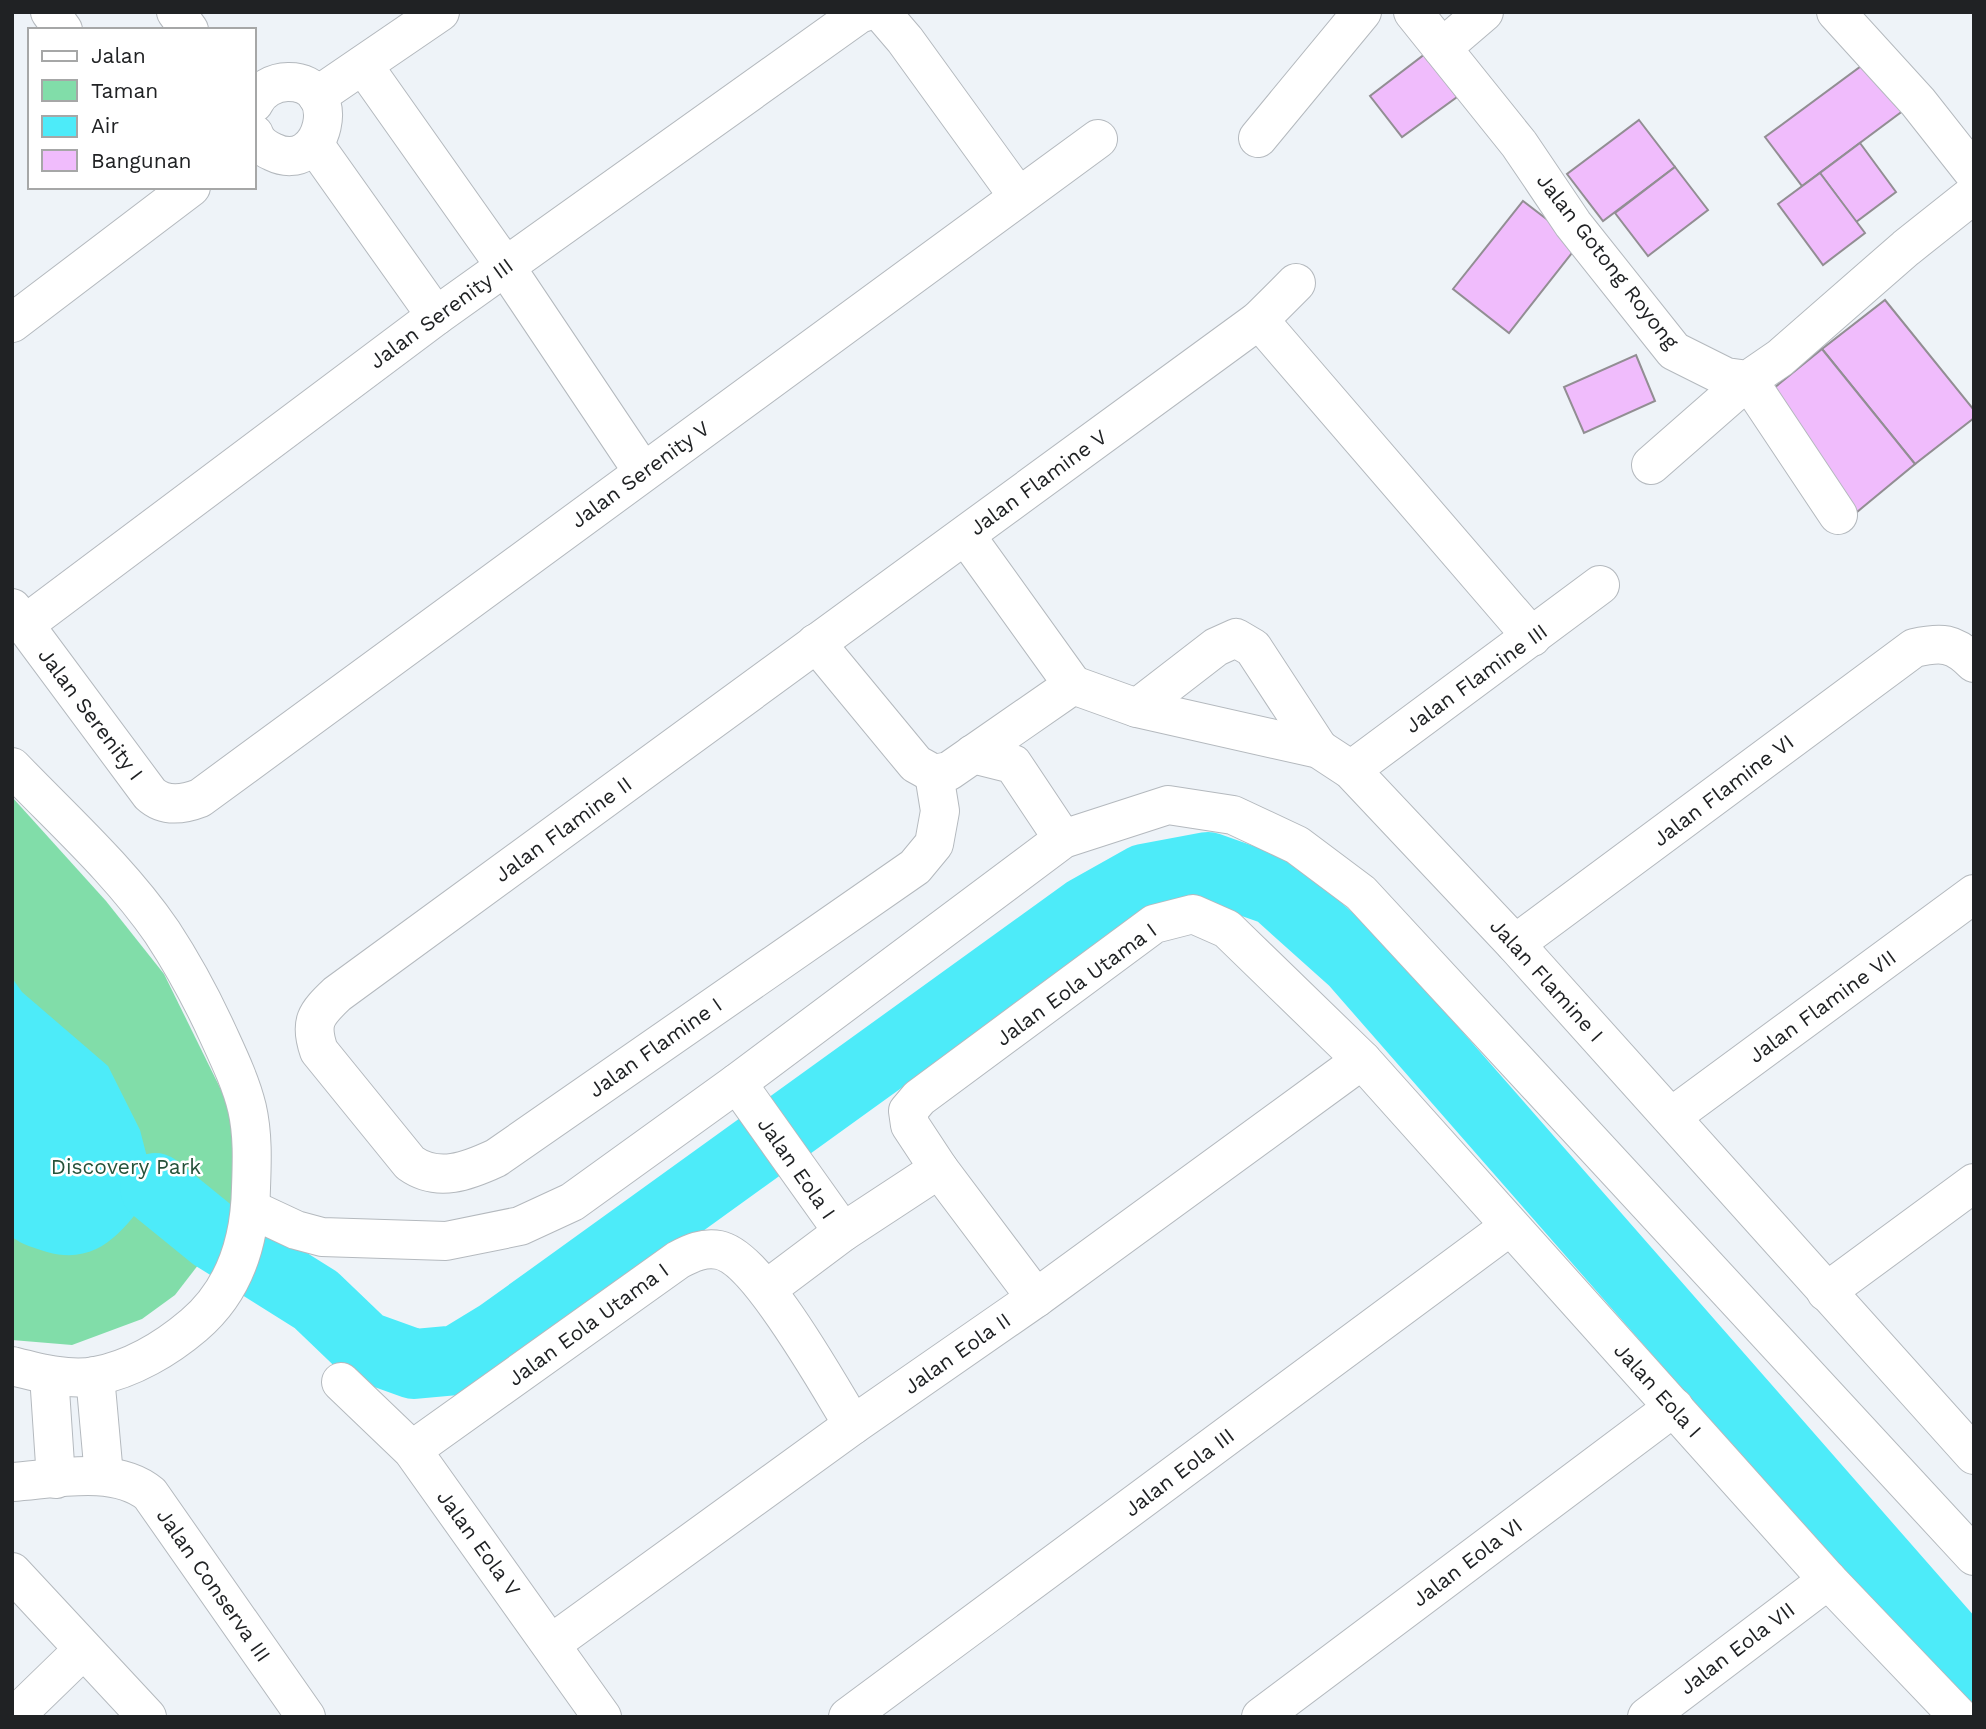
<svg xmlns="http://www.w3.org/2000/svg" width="1986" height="1729" font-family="'Work Sans',sans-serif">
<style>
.green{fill:#81dda9}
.water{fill:#4debf9}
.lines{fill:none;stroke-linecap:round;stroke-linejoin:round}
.river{stroke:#4debf9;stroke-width:70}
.building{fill:#f0bcfc;stroke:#928e93;stroke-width:2}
.minor-casing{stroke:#b4b9be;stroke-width:40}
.minor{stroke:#fff;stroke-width:38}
.labels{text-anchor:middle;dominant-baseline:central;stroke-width:5;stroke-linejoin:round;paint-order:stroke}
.street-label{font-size:21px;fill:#202224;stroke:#fff}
.park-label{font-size:21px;fill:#26523a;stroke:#fff}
</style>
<rect width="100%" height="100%" fill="#eef3f8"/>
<!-- green -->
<polygon class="green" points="12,797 106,901 164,974 229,1106 241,1167 231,1212 202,1260 175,1295 142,1319 72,1345 12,1340"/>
<!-- water -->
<path class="water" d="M12,978l10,14 86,74 32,64 15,58c-28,38 -54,79 -108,64 -13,-4 -24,-7 -35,-15z"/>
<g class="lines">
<!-- river -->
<polyline class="river" points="155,1188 214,1236 316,1300 364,1346 414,1364 458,1360 499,1335 1087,911 1144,879 1208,867 1276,891 1354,961 1974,1669"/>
</g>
<!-- building -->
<g class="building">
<polygon points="1425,54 1457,97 1402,137 1370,96"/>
<polygon points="1868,61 1904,110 1802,186 1765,137"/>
<polygon points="1639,120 1675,167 1603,221 1567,174"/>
<polygon points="1860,143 1896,192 1856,222 1820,173"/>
<polygon points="1675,167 1708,210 1648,256 1615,213"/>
<polygon points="1820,173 1865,233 1823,265 1778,204"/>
<polygon points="1523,201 1579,244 1509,333 1453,289"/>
<polygon points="1885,300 1974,410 1974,418 1915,464 1822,349"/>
<polygon points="1822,349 1915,464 1857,512 1763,397"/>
<polygon points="1636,355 1655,401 1584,433 1564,387"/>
</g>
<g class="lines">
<!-- minor casing -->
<g class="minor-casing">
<g id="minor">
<polyline points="50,12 63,30"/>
<polyline points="176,12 189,30"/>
<polyline points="881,12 905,40 1018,196"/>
<polyline points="1413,12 1519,144 1573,224 1674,351 1726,377 1748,380 1780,358 1906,248 1974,194"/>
<polyline points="1836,12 1918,102 1974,173"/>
<polyline points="1442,48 1484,12"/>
<polyline points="363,65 505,266 643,472"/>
<polyline points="317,96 440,12"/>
<path d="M254,103c6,-13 20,-21 34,-21 59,-1 36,95 -15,70 -9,-4 -16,-9 -19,-18"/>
<polyline points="1258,138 1362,12"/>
<polyline points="314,144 436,316"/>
<polyline points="1259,320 1532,637"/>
<polyline points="12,323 191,187"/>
<polyline points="1651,465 1748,380 1838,515"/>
<polyline points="966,536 1073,685"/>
<path d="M12,608l138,186c14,13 32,11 50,4l898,-659"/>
<polyline points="24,625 436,316 859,14 865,12"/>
<polyline points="816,643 916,764 934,774"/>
<polyline points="1073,685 1137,708 1319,749 1351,770 1515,944 1974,1455"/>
<polyline points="1137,708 1216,647 1236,638 1253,648 1319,749"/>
<polyline points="973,754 1013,764 1063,839"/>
<path d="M12,767c51,53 108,104 150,165 21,32 40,67 56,102 11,24 23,49 29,74 6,26 5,53 4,80 -1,52 -16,102 -57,137 -27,23 -62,44 -98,51 -27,5 -57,-3 -84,-10"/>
<polyline points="1351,770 1600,585"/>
<path d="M934,774l6,37 -6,33 -19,23 -419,291c-28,13 -58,25 -86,5l-91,-112c-10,-29 -3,-37 18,-57l922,-674 37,-37"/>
<polyline points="934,774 949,771 1073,685"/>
<path d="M1515,944l399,-296c27,-6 40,-6 60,15"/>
<polyline points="737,1083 843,1232"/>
<polyline points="1671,1117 1974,894"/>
<polyline points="251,1209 296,1230 322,1237 446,1241 520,1226 572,1202 737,1083 1063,839 1168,805 1233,815 1297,845 1361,893 1974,1556"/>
<polyline points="767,1289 843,1232 939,1169"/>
<polyline points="1826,1292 1974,1183"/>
<polyline points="1036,1298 939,1169 910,1125 908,1111 919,1098 1154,924 1193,914 1227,929 1362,1060 1828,1580 1959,1717"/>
<polyline points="49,1375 56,1479"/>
<polyline points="95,1376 104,1476"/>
<polyline points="341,1382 412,1450 602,1717"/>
<path d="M412,1450l266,-190c13,-7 26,-13 41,-10 40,8 111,138 134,175"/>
<path d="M12,1482c43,-3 103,-17 138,12l156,223"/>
<polyline points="12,1572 147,1717"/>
<polyline points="551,1644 853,1425 1036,1298 1362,1060"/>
<polyline points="14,1717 83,1650"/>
<polyline points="848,1717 1509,1227"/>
<polyline points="1261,1717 1674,1407"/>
<polyline points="1647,1717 1828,1580"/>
</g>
</g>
<!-- minor -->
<use href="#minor" class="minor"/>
</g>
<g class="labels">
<!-- street labels -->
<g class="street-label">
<text transform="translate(1608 261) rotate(52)">Jalan Gotong Royong</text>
<text transform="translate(441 313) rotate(-36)">Jalan Serenity III</text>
<text transform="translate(640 474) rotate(-36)">Jalan Serenity V</text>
<text transform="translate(1038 482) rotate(-36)">Jalan Flamine V</text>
<text transform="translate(1476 678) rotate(-36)">Jalan Flamine III</text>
<text transform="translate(91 714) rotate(53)">Jalan Serenity I</text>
<text transform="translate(1723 790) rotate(-37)">Jalan Flamine VI</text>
<text transform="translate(563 829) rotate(-36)">Jalan Flamine II</text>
<text transform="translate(1547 980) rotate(48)">Jalan Flamine I</text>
<text transform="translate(1076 984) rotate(-36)">Jalan Eola Utama I</text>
<text transform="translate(1822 1006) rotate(-36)">Jalan Flamine VII</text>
<text transform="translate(655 1047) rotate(-35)">Jalan Flamine I</text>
<text transform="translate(797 1168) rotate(55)">Jalan Eola I</text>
<text transform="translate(588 1324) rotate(-36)">Jalan Eola Utama I</text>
<text transform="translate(957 1353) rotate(-35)">Jalan Eola II</text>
<text transform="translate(1658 1390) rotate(48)">Jalan Eola I</text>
<text transform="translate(1179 1472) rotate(-37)">Jalan Eola III</text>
<text transform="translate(479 1543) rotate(54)">Jalan Eola V</text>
<text transform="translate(1467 1562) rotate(-37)">Jalan Eola VI</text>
<text transform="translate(214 1585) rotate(55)">Jalan Conserva III</text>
<text transform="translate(1737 1648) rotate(-37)">Jalan Eola VII</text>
</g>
<!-- park labels -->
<g class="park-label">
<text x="126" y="1166">Discovery Park</text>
</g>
</g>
<!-- border -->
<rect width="1986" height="1729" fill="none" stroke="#202224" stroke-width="28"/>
<!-- legend -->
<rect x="28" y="28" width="228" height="161" fill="#ffffff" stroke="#a6a7a7" stroke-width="2"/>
<rect x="42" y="51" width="35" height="10" fill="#ffffff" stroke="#a6a7a7" stroke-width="2"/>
<text x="91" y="63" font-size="21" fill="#202224">Jalan</text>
<rect x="42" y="80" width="35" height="21" fill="#81dda9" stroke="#a6a7a7" stroke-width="2"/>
<text x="91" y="98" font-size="21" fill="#202224">Taman</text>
<rect x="42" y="116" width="35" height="21" fill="#4debf9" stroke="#a6a7a7" stroke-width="2"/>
<text x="91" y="133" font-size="21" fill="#202224">Air</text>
<rect x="42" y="150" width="35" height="21" fill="#f0bcfc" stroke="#a6a7a7" stroke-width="2"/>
<text x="91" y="168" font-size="21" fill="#202224">Bangunan</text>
</svg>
